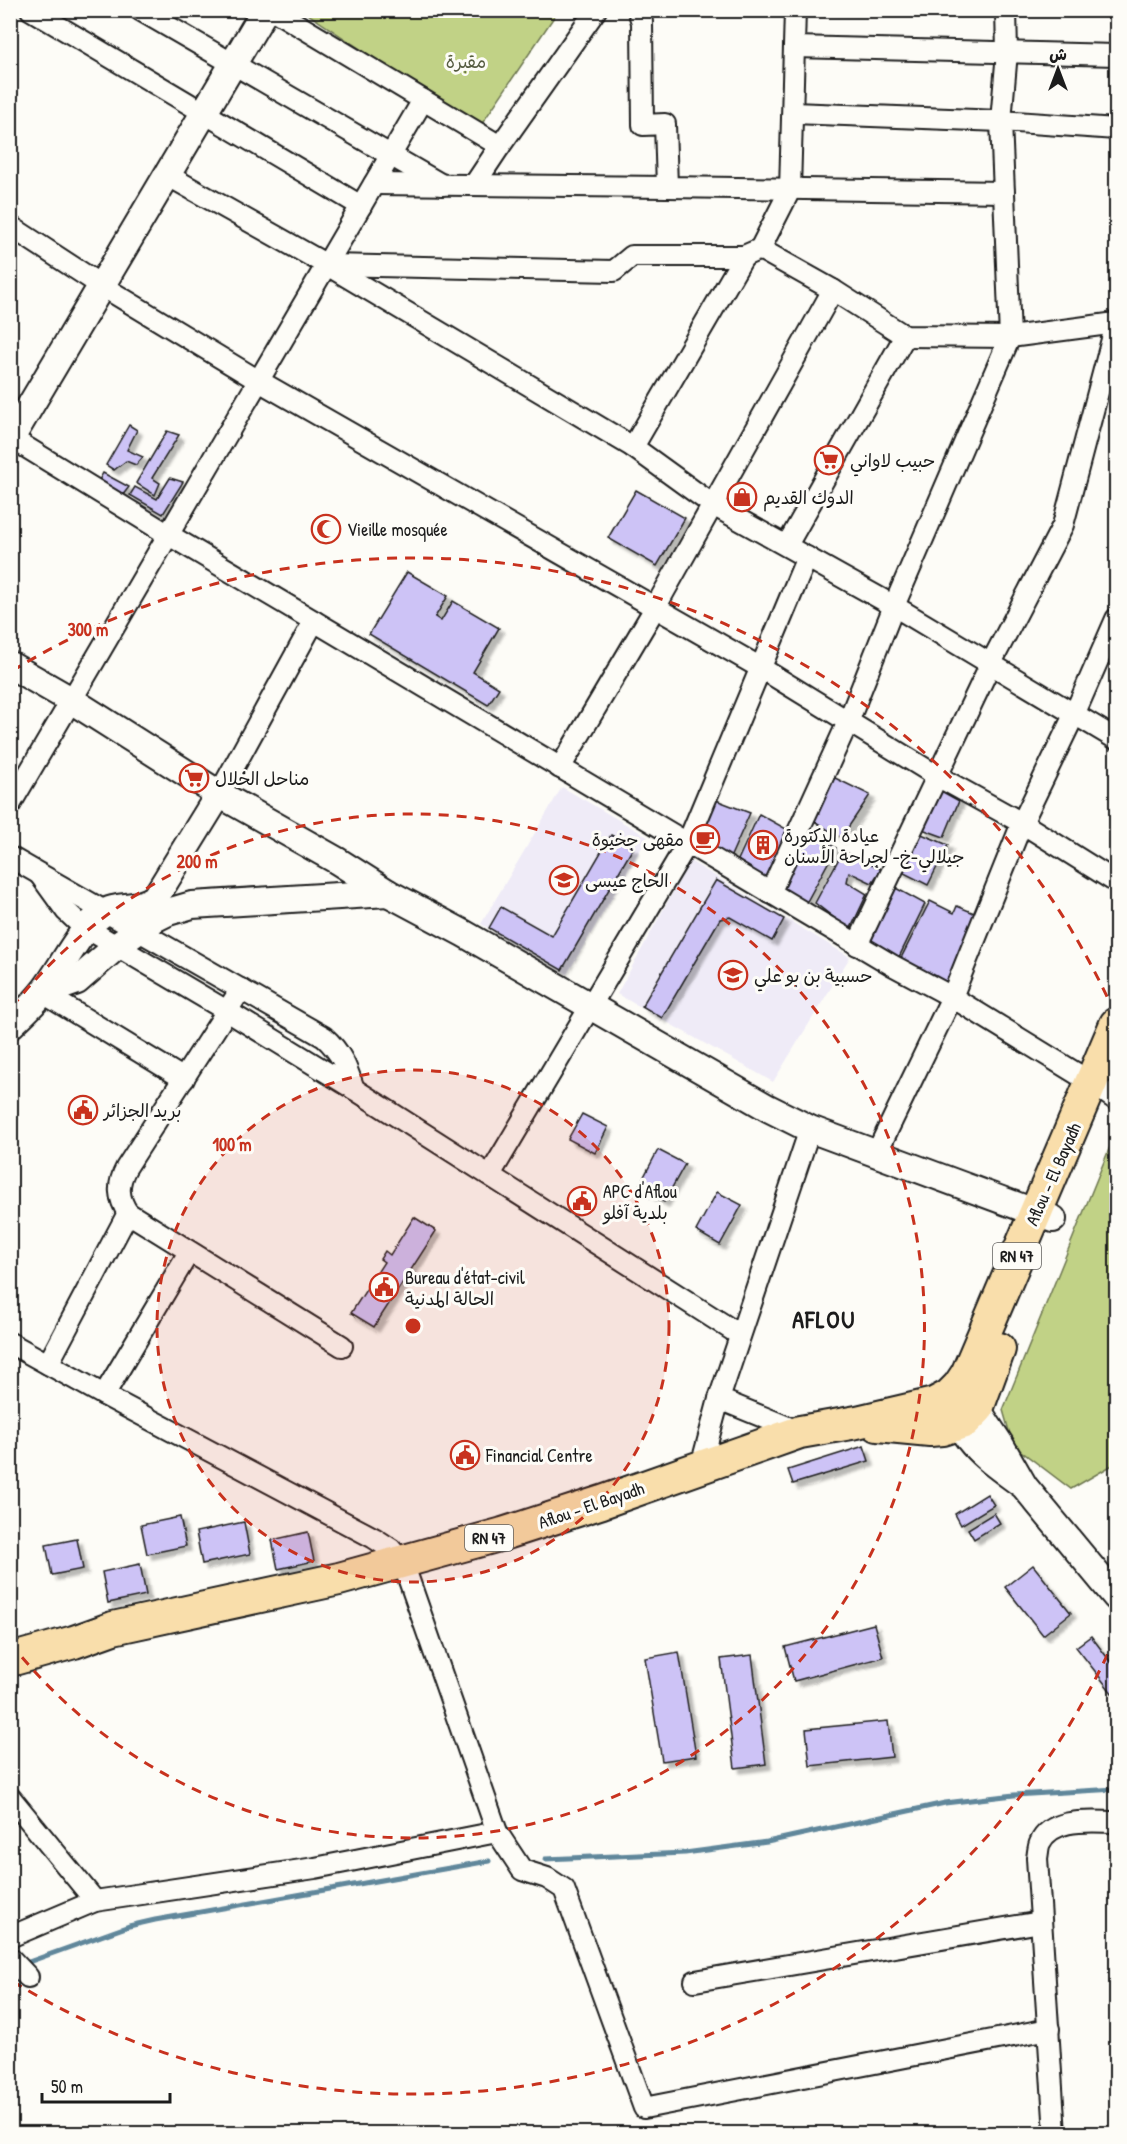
<svg xmlns="http://www.w3.org/2000/svg" width="1127" height="2144" font-family="'Patrick Hand','Playpen Sans Arabic',sans-serif">
<style>
.built{fill:#efebf7}
.green{fill:#c1d286;stroke:#6e7751;stroke-width:1.5}
.lines{fill:none;stroke-linecap:round;stroke-linejoin:round}
.stream{stroke:#60879b;stroke-width:5}
.building{fill:#cdc3f6;stroke:#1c1c1c;stroke-width:1.5;filter:url(#shadow)}
.minor-casing{stroke:#1c1c1c;stroke-width:24}
.tertiary-casing{stroke:#1c1c1c;stroke-width:30}
.primary-casing{stroke:#1c1c1c;stroke-width:36}
.minor{stroke:#fdfcf7;stroke-width:20}
.tertiary{stroke:#fdfcf7;stroke-width:26}
.primary{stroke:#f9deab;stroke-width:32}
.ring{fill:none;stroke:#c8321e;stroke-width:3;stroke-dasharray:10 8}
.labels{text-anchor:middle;dominant-baseline:central;stroke-width:6;stroke-linejoin:round;paint-order:stroke}
.shield{fill:#fdfcf7;stroke:#605f5e;stroke-width:1.5}
.shield-label{font-size:16px;font-weight:bold;fill:#1c1c1c}
.park-label{font-size:18px;fill:#565c41;stroke:#fdfcf7}
.poi-label{font-size:18px;fill:#1c1c1c;stroke:#fdfcf7;text-anchor:start}
.street-label{font-size:18px;fill:#1c1c1c;stroke:#fdfcf7}
.district-label{font-size:24px;font-weight:bold;letter-spacing:1.5px;fill:#1c1c1c;stroke:#fdfcf7}
.centre{fill:#c8321e;stroke:#fdfcf7;stroke-width:3}
.ring-label{font-size:18px;text-anchor:middle;font-weight:bold;fill:#c8321e;stroke:#fdfcf7;stroke-width:6;stroke-linejoin:round;paint-order:stroke}
</style>
<defs>
<filter id="shadow"><feDropShadow dx="5" dy="5" stdDeviation="1.5" flood-color="#0004"/></filter>
</defs>
<rect width="100%" height="100%" fill="#fdfcf7"/>
<filter id="ink" filterUnits="userSpaceOnUse"><feTurbulence type="fractalNoise" baseFrequency=".0167" numOctaves="2"/><feDisplacementMap in="SourceGraphic" scale="12" xChannelSelector="R" yChannelSelector="G"/><feConvolveMatrix kernelMatrix="1 2 1 2 8 2 1 2 1" color-interpolation-filters="sRGB"/></filter>
<g filter="url(#ink)">
<!-- built -->
<g class="built">
<polygon points="562,787 648,837 567,974 481,924"/>
<polygon points="690,861 850,957 773,1082 617,994"/>
</g>
<!-- green -->
<g class="green">
<polygon points="311,10 558,11 479,128 308,14"/>
<polygon points="1116,1132 1116,1463 1071,1489 1013,1445 1003,1410"/>
</g>
<g class="lines">
<!-- stream -->
<g class="stream">
<polyline points="545,1859 685,1853 767,1842 945,1803 1014,1795 1116,1789"/>
<polyline points="23,1964 129,1926 155,1920 489,1861"/>
</g>
</g>
<!-- building -->
<g class="building">
<polygon points="129,425 137,430 127,450 143,457 136,465 126,461 114,470 106,465"/>
<polygon points="167,431 179,435 152,478 160,483 155,495 136,483"/>
<polygon points="103,473 129,487 122,496 98,482"/>
<polygon points="170,478 183,482 163,514 130,495 135,487 157,499"/>
<polygon points="636,490 685,518 657,566 608,538"/>
<polygon points="407,572 448,596 435,617 441,621 453,601 499,628 473,672 499,688 488,705 369,634"/>
<polygon points="833,777 870,795 841,838 814,821"/>
<polygon points="940,785 961,796 944,837 922,829"/>
<polygon points="716,800 750,813 730,858 698,839"/>
<polygon points="759,814 788,830 765,879 738,860"/>
<polygon points="807,831 836,848 805,905 780,891"/>
<polygon points="919,833 948,845 928,885 900,871"/>
<polygon points="611,835 633,848 562,970 489,928 501,907 552,936"/>
<polygon points="843,851 881,869 872,883 849,872 847,882 867,894 850,930 815,903"/>
<polygon points="716,880 784,919 772,941 730,917 720,919 662,1018 642,1006"/>
<polygon points="892,886 925,904 897,961 867,939"/>
<polygon points="930,901 954,913 957,906 979,915 948,988 899,962"/>
<polygon points="582,1114 608,1127 595,1153 568,1139"/>
<polygon points="658,1150 685,1164 664,1202 638,1188"/>
<polygon points="717,1192 742,1205 720,1245 696,1231"/>
<polygon points="414,1217 436,1231 374,1327 351,1313 384,1262 380,1259 385,1251 390,1255"/>
<polygon points="864,1446 869,1461 793,1484 788,1470"/>
<polygon points="987,1494 994,1505 961,1525 955,1514"/>
<polygon points="994,1513 1000,1523 974,1539 968,1529"/>
<polygon points="180,1517 186,1546 147,1554 141,1525"/>
<polygon points="244,1522 250,1554 202,1564 196,1532"/>
<polygon points="308,1532 314,1561 278,1569 272,1540"/>
<polygon points="77,1539 83,1569 52,1575 46,1545"/>
<polygon points="140,1564 146,1595 108,1603 102,1572"/>
<polygon points="1033,1565 1071,1613 1043,1635 1005,1587"/>
<polygon points="874,1624 883,1657 794,1681 785,1647"/>
<polygon points="1091,1636 1116,1669 1116,1698 1076,1647"/>
<polygon points="679,1652 696,1756 662,1761 645,1658"/>
<polygon points="752,1655 766,1764 735,1768 721,1659"/>
<polygon points="888,1721 892,1757 810,1766 806,1729"/>
</g>
<g class="lines">
<!-- minor casing -->
<g class="minor-casing">
<g id="minor">
<polyline points="31,10 361,206"/>
<polyline points="140,10 442,185"/>
<polyline points="273,10 500,146"/>
<polyline points="638,10 642,22 643,125 665,124 667,187 1004,192"/>
<polyline points="795,47 1116,55"/>
<polyline points="793,113 1001,121 1116,129"/>
<polyline points="167,175 327,265 633,447 713,505 894,606 1116,739"/>
<polyline points="374,184 667,187"/>
<polyline points="474,185 500,146 596,10"/>
<polyline points="10,226 102,286 259,381 761,668 937,776 1022,823 1116,882"/>
<polyline points="760,249 833,290 905,336 1010,337 1116,323"/>
<polyline points="330,265 614,271 632,256 744,256 760,249 790,190 795,10"/>
<polyline points="11,438 169,535 314,621"/>
<polyline points="633,447 744,256"/>
<polyline points="787,545 905,336"/>
<polyline points="560,768 655,608 833,290"/>
<polyline points="219,794 314,621 892,965 952,997 1092,1083 1116,1100"/>
<polyline points="10,805 423,100"/>
<path d="M10,857l314,180c17,15 23,31 30,52"/>
<polyline points="40,875 66,911 81,925 227,1011 354,1089 740,1335"/>
<polyline points="770,893 848,722 894,606 1010,337 1001,121 1007,52 1006,10"/>
<polyline points="857,945 990,665 1063,525 1116,324"/>
<path d="M241,989l-115,179c-9,17 -8,30 2,45l214,133"/>
<polyline points="43,993 184,1079"/>
<polyline points="876,1154 952,997 1022,823 1074,715 1116,619"/>
<polyline points="490,1175 687,844 807,557"/>
<polyline points="10,1343 104,1395 374,1538 391,1549 403,1563 497,1832 522,1870 547,1878 564,1889 644,2108 1049,2029"/>
<polyline points="48,1364 128,1213"/>
<polyline points="104,1395 189,1252"/>
<polyline points="800,1432 719,1399 810,1129"/>
<polyline points="701,1466 719,1399"/>
<polyline points="10,1797 95,1901"/>
<polyline points="10,1937 95,1901 315,1868 497,1832"/>
<polyline points="10,1958 28,1977"/>
<polyline points="695,1981 1041,1922"/>
<path d="M1055,2134l-18,-276c1,-4 1,-11 3,-15 12,-27 53,-21 76,-21"/>
</g>
</g>
<!-- tertiary casing -->
<g class="tertiary-casing">
<g id="tertiary">
<polyline points="10,440 265,10"/>
<polyline points="10,665 71,700 219,794 336,860 388,893 463,933 768,1108 810,1129 1053,1219"/>
<polyline points="43,993 77,981 117,946 156,918 168,912 192,905 388,893"/>
<path d="M10,1026c11,-11 24,-22 33,-34 18,-22 36,-63 59,-78 15,-11 34,-3 53,-16l64,-104"/>
<path d="M1024,1486c-36,-27 -64,-43 -75,-90l16,5 12,8 23,35 24,42 92,111"/>
</g>
</g>
<!-- primary casing -->
<g class="primary-casing">
<g id="primary">
<polyline points="878,1425 930,1430 942,1429 964,1422 977,1409 999,1349"/>
<polyline points="10,1660 74,1642 113,1628 339,1579 503,1534 602,1502 800,1432 857,1422 934,1404 949,1396 959,1386 967,1374 1116,1024"/>
</g>
</g>
<!-- minor -->
<use href="#minor" class="minor"/>
<!-- tertiary -->
<use href="#tertiary" class="tertiary"/>
<!-- primary -->
<use href="#primary" class="primary"/>
</g>
</g>
<!-- distance rings -->
<circle cx="413" cy="1326" r="256" fill="#c8321e" fill-opacity=".12"/>
<g class="ring">
<circle cx="413" cy="1326" r="256"/>
<path d="M12 1007A512 512 0 1 1 12 1645"/>
<path d="M1115 1638A768 768 0 0 1 12 1981M12 671A768 768 0 0 1 1115 1014"/>
</g>
<!-- icons -->
<defs>
<g id="supermarket-ring" transform="scale(1.5)"><circle r="9.5" fill="#fdfcf7" stroke="#c8321e" stroke-width="1.5"/><path d="M-6-5.5h2.5l.6 2H6L4.5 2H-2.5L-4.4-4H-6ZM-1.5 3.2a1.3 1.3 0 1 0 .1 0ZM3 3.2a1.3 1.3 0 1 0 .1 0Z" fill="#c8321e"/></g>
<g id="shop-ring" transform="scale(1.5)"><circle r="9.5" fill="#fdfcf7" stroke="#c8321e" stroke-width="1.5"/><path d="M-5-2.5h2.3a2.7 3.5 0 0 1 5.4 0H5L5.5 6h-11ZM-1.5-2.5h3a1.5 2.3 0 0 0-3 0Z" fill="#c8321e"/></g>
<g id="mosque-ring" transform="scale(1.5)"><circle r="9.5" fill="#fdfcf7" stroke="#c8321e" stroke-width="1.5"/><path d="M3.5-4.9A6 6 0 1 0 3.5 4.9A5 5 0 1 1 3.5-4.9Z" fill="#c8321e"/></g>
<g id="cafe-ring" transform="scale(1.5)"><circle r="9.5" fill="#fdfcf7" stroke="#c8321e" stroke-width="1.5"/><path d="M-5.5-4.5H6V0H3Q3 3.5 0 3.5H-2.5Q-5.5 3.5-5.5 0ZM3-3.2v2h1.7v-2ZM-6 4.5H4V6H-6Z" fill="#c8321e"/></g>
<g id="building-ring" transform="scale(1.5)"><circle r="9.5" fill="#fdfcf7" stroke="#c8321e" stroke-width="1.5"/><path d="M-4-6H4V6H1V3H-1V6H-4ZM-2.5-4.3h1.7v1.8h-1.7ZM.8-4.3h1.7v1.8H.8ZM-2.5-1h1.7V.8h-1.7ZM.8-1h1.7V.8H.8Z" fill="#c8321e"/></g>
<g id="school-ring" transform="scale(1.5)"><circle r="9.5" fill="#fdfcf7" stroke="#c8321e" stroke-width="1.5"/><path d="M0-5L7-2L0 1L-7-2ZM-4 1L0 2.5L4 1V4Q0 6-4 4Z" fill="#c8321e"/></g>
<g id="civic-ring" transform="scale(1.5)"><circle r="9.5" fill="#fdfcf7" stroke="#c8321e" stroke-width="1.5"/><path d="M-.6-6.5H3V-4.5H.6V-3L4-1V1h2V6H-6V1h2V-1L-.6-3ZM-1.2 2.5V6h2.4V2.5Z" fill="#c8321e"/></g>
</defs>
<g fill-rule="evenodd">
<use href="#supermarket-ring" x="829" y="460"/>
<use href="#shop-ring" x="742" y="497"/>
<use href="#mosque-ring" x="326" y="529"/>
<use href="#supermarket-ring" x="194" y="778"/>
<use href="#cafe-ring" x="705" y="839"/>
<use href="#building-ring" x="763" y="845"/>
<use href="#school-ring" x="564" y="880"/>
<use href="#school-ring" x="733" y="975"/>
<use href="#civic-ring" x="83" y="1110"/>
<use href="#civic-ring" x="582" y="1201"/>
<use href="#civic-ring" x="384" y="1287"/>
<use href="#civic-ring" x="465" y="1455"/>
</g>
<g class="labels">
<!-- shield labels -->
<g class="shield">
<rect x="993" y="1243" width="48" height="26" rx="4.5"/>
<rect x="465" y="1525" width="48" height="26" rx="4.5"/>
</g>
<g class="shield-label">
<text x="1017" y="1256">RN 47</text>
<text x="489" y="1538">RN 47</text>
</g>
<!-- park labels -->
<g class="park-label">
<text x="466" y="61">مقبرة</text>
</g>
<!-- poi labels -->
<g class="poi-label">
<text x="850" y="460">حبيب لاواني</text>
<text x="763" y="497">الدوك القديم</text>
<text x="347" y="529">Vieille mosquée</text>
<text x="215" y="778">مناحل الخلال</text>
<text x="784" y="835">عيادة الدكتورة<tspan x="784" dy="21">جيلالي-خ- لجراحة الأسنان</tspan></text>
<text x="684" y="839" text-anchor="end">مقهى جخيوة</text>
<text x="585" y="880">الحاج عيسى</text>
<text x="754" y="975">حسبية بن بو علي</text>
<text x="104" y="1110">بريد الجزائر</text>
<text x="603" y="1191">APC d'Aflou<tspan x="603" dy="21">بلدية آفلو</tspan></text>
<text x="405" y="1277">Bureau d'état-civil<tspan x="405" dy="21">الحالة المدنية</tspan></text>
<text x="486" y="1455">Financial Centre</text>
</g>
<!-- street labels -->
<g class="street-label">
<text transform="translate(1053 1174) rotate(-66)">Aflou - El Bayadh</text>
<text transform="translate(591 1505) rotate(-19)">Aflou - El Bayadh</text>
</g>
<!-- district labels -->
<g class="district-label">
<text x="824" y="1319">AFLOU</text>
</g>
</g>
<circle cx="413" cy="1326" r="9" class="centre"/>
<g class="ring-label">
<text x="88" y="636">300 m</text>
<text x="197" y="868">200 m</text>
<text x="232" y="1151">100 m</text>
</g>
<!-- margin -->
<rect width="1127" height="2144" fill="none" stroke="#fdfcf7" stroke-width="36"/>
<rect x="18" y="18" width="1091" height="2108" fill="none" stroke="#1c1c1c" stroke-width="2" filter="url(#ink)"/>
<!-- north arrow -->
<g transform="translate(1058 69)" stroke="#fdfcf7" stroke-width="4.5" paint-order="stroke">
<path d="M0-4.5L10 22L0 15L-10 22Z" fill="#1c1c1c"/>
<text y="-9" font-size="16" font-weight="bold" text-anchor="middle" fill="#1c1c1c">ش</text>
</g>
<!-- scale -->
<path d="M42 2093v9h128v-9" fill="none" stroke="#1c1c1c" stroke-width="3"/>
<text x="51" y="2093" font-size="18" fill="#1c1c1c" stroke="#fdfcf7" stroke-width="4.5" paint-order="stroke">50 m</text>
</svg>
